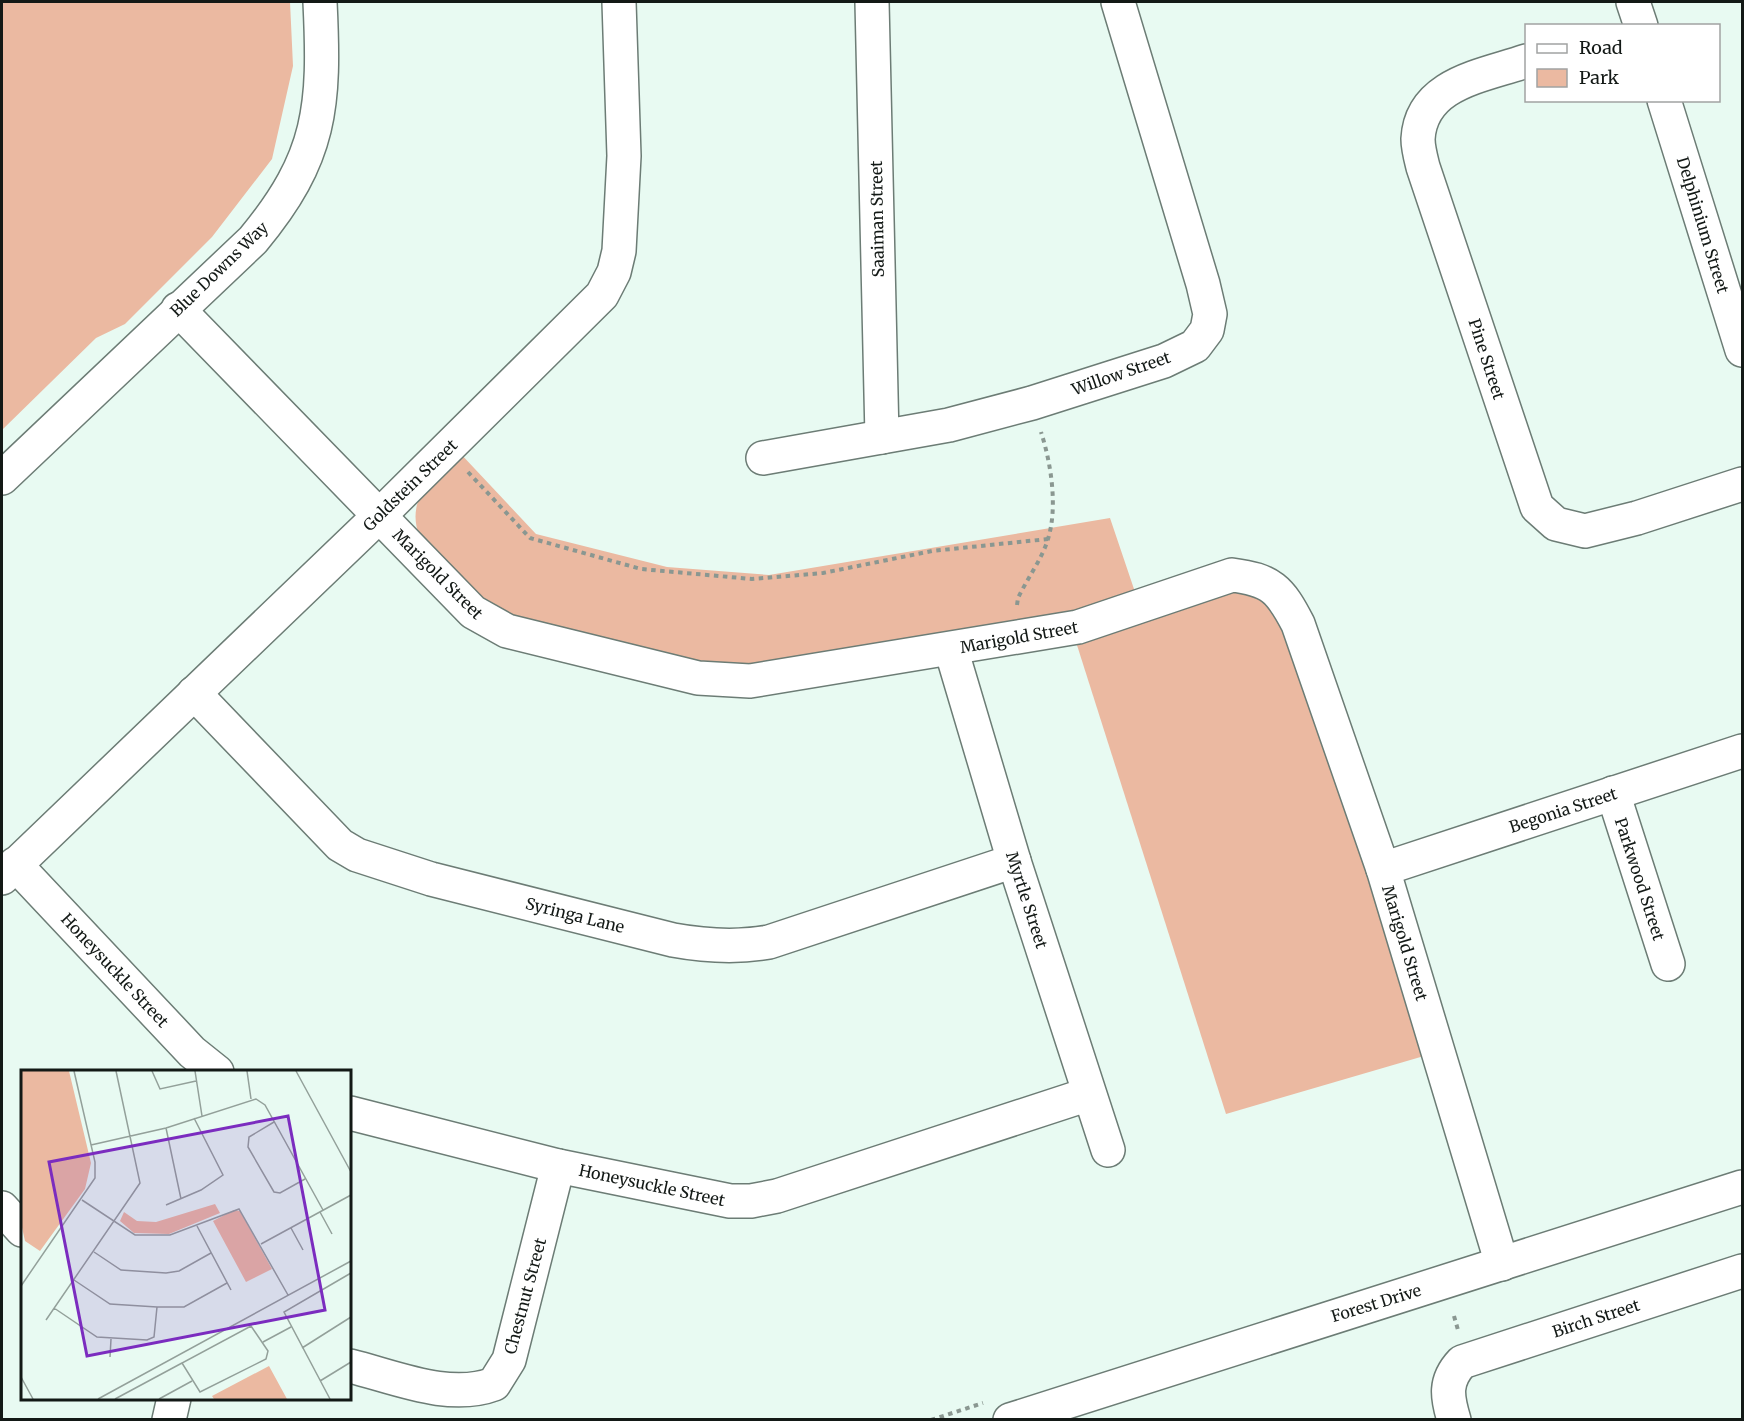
<svg xmlns="http://www.w3.org/2000/svg" width="1744" height="1421" font-family="Merriweather,serif">
<style>
.green{fill:#ebb9a1}
.lines{fill:none;stroke-linecap:round;stroke-linejoin:round}
.minor-casing{stroke:#6c7c75;stroke-width:36}
.path{stroke:#8a9791;stroke-width:4;stroke-dasharray:4.5 4.5;stroke-linecap:butt}
.minor{stroke:#fff;stroke-width:33}
.labels{text-anchor:middle;dominant-baseline:central;stroke-width:5;stroke-linejoin:round;paint-order:stroke}
.street-label{font-size:16px;fill:#131916;stroke:#fff}
.inset-road{fill:none;stroke:#93a09a;stroke-width:1.5}
.view{fill:#7b2cbf;fill-opacity:0.15;stroke:#7b2cbf;stroke-width:3}
.inset-edge{fill:none;stroke:#131916;stroke-width:3}
</style>
<rect width="100%" height="100%" fill="#e8faf2"/>
<!-- green -->
<g class="green">
<polygon points="2,2 290,2 293,66 272,159 212,237 125,324 96,338 2,430"/>
<path d="M459,452l77,82 131,33 102,8 341,-57 25,74 -56,18 -354,59 -191,-45 -44,-18 -70,-68c-16,-41 14,-58 39,-86z"/>
<polygon points="1238,591 1257,594 1285,619 1424,1056 1226,1114 1076,642"/>
</g>
<g class="lines">
<!-- minor casing -->
<g class="minor-casing">
<g id="minor">
<polyline points="872,2 882,437"/>
<polyline points="1633,2 1641,26"/>
<path d="M1526,61c-43,15 -105,22 -108,78 0,9 3,20 5,28l114,340 19,17 29,7 52,-13 105,-34"/>
<polyline points="1664,100 1742,350"/>
<path d="M178,309l295,303 34,19 191,47 52,3 328,-54 154,-52c39,5 48,14 66,49l85,245 119,395"/>
<polyline points="763,458 949,425 1032,403 1164,361 1195,346 1207,330 1210,314 1203,284 1118,2"/>
<path d="M2,478l251,-238c69,-83 72,-134 67,-238"/>
<polyline points="951,649 1014,861 1108,1150"/>
<path d="M194,693l146,152 17,10 74,24 242,61c33,6 63,8 96,2l245,-81"/>
<polyline points="1613,793 1668,964"/>
<polyline points="15,864 192,1052 217,1072"/>
<polyline points="1383,869 1742,751"/>
<polyline points="2,878 380,515 602,295 614,272 619,251 624,156 619,2"/>
<polyline points="350,1113 558,1166 730,1201 751,1201 777,1196 1089,1094"/>
<polyline points="2,1208 22,1230"/>
<path d="M350,1366c45,11 99,35 144,18l15,-24 49,-194"/>
<polyline points="169,1420 174,1398"/>
<polyline points="1010,1420 1742,1187"/>
<path d="M1454,1420c-7,-23 -10,-39 8,-58l280,-91"/>
</g>
</g>
<!-- path -->
<g class="path">
<polyline points="468,472 530,538 641,569 752,579 823,573 932,551 1048,539"/>
<path d="M1017,605l1,-7c9,-19 24,-39 30,-59 10,-32 3,-76 -7,-107"/>
<polyline points="1454,1316 1458,1330"/>
<polyline points="931,1420 983,1403"/>
</g>
<!-- minor -->
<use href="#minor" class="minor"/>
</g>
<g class="labels">
<!-- street labels -->
<g class="street-label">
<text transform="translate(877 219) rotate(-91)">Saaiman Street</text>
<text transform="translate(1703 225) rotate(73)">Delphinium Street</text>
<text transform="translate(219 269) rotate(-44)">Blue Downs Way</text>
<text transform="translate(1487 359) rotate(72)">Pine Street</text>
<text transform="translate(1121 373) rotate(-19)">Willow Street</text>
<text transform="translate(410 485) rotate(-44)">Goldstein Street</text>
<text transform="translate(438 574) rotate(45)">Marigold Street</text>
<text transform="translate(1019 637) rotate(-10)">Marigold Street</text>
<text transform="translate(1563 810) rotate(-18)">Begonia Street</text>
<text transform="translate(1640 879) rotate(72)">Parkwood Street</text>
<text transform="translate(1027 900) rotate(72)">Myrtle Street</text>
<text transform="translate(575 915) rotate(14)">Syringa Lane</text>
<text transform="translate(1405 943) rotate(73)">Marigold Street</text>
<text transform="translate(115 970) rotate(47)">Honeysuckle Street</text>
<text transform="translate(652 1185) rotate(12)">Honeysuckle Street</text>
<text transform="translate(525 1296) rotate(-75)">Chestnut Street</text>
<text transform="translate(1376 1303) rotate(-17)">Forest Drive</text>
<text transform="translate(1596 1318) rotate(-18)">Birch Street</text>
</g>
</g>
<!-- overview -->
<g transform="translate(21 1070)">
<rect width="330" height="330" fill="#e8faf2"/>
<path d="M0,1h48l22,92 -6,26 -45,62 -15,-10 -4,-18zM194,134l5,9 -51,21 -35,-1 -14,-12 4,-9 13,9 19,1zM213,140l6,1 32,58 -26,13 -33,-61zM248,296l18,33h-73l-2,-3z" fill="#ebb9a1"/>
<path class="inset-road" d="M131,1l8,18 36,-8M174,1l7,45M226,1l4,28M275,1l55,101M253,52l-25,15 -1,10 26,45 6,1 25,-14M145,58l15,71M70,75l75,-17 90,-29 9,6 58,105M61,130l53,35h35l69,-26 49,86M145,135l35,-15 22,-15 -29,-57M299,142l12,22M176,156l34,64M270,158l12,22M240,174l90,-49M73,182l27,18 45,3 13,-2 32,-18M53,210l36,24 47,3h27l43,-24M0,216l74,-108v-16l-21,-91M33,238l43,29 50,3 7,-3 3,-30M25,250l94,-137 -24,-112M230,256l17,25 -2,8 -66,33 -18,-29zM242,272l28,-15M281,278l49,-31M89,287l1,-18M0,307l12,22M299,311l31,-19M77,329l253,-138M94,329l67,-36M138,329l33,-18M309,329l-46,-87 67,-39"/>
<path class="view" d="M267,46l37,194 -238,46 -38,-194z"/>
<rect width="330" height="330" class="inset-edge"/>
</g>
<!-- border -->
<rect width="1744" height="1421" fill="none" stroke="#131916" stroke-width="6"/>
<!-- legend -->
<rect x="1525" y="24" width="195" height="78" fill="#ffffff" stroke="#a1a3a2" stroke-width="1.5"/>
<rect x="1537" y="44" width="30" height="9" fill="#ffffff" stroke="#a1a3a2" stroke-width="1.5"/>
<text x="1579" y="54" font-size="18" fill="#131916">Road</text>
<rect x="1537" y="69" width="30" height="18" fill="#ebb9a1" stroke="#a1a3a2" stroke-width="1.5"/>
<text x="1579" y="84" font-size="18" fill="#131916">Park</text>
</svg>
